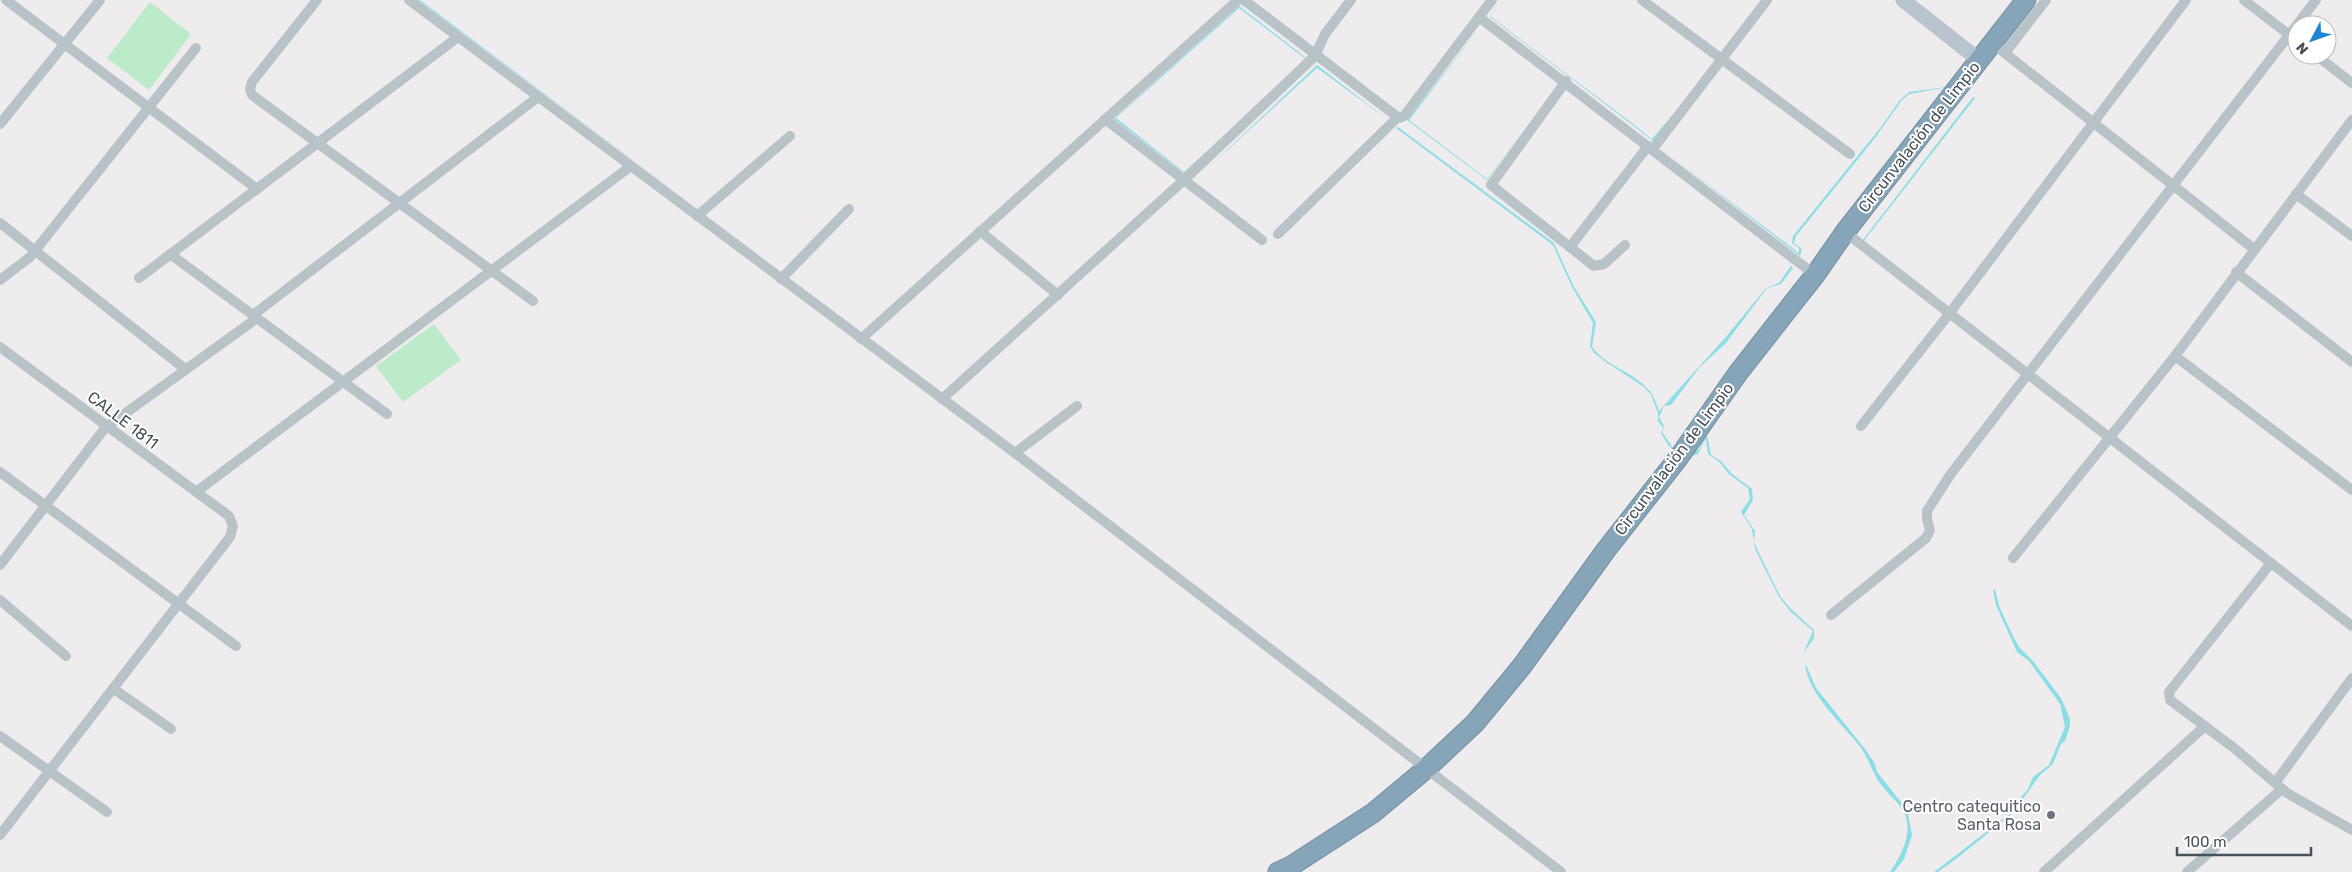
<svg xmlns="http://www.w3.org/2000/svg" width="2352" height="872" font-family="Rubik,sans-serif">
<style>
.green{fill:#bcebc9}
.water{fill:#8cdee6;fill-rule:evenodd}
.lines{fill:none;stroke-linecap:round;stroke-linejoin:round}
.highway-casing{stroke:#7290a4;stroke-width:21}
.street{stroke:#b8c3c8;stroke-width:10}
.secondary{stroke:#b9c5ce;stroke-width:15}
.highway{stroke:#86a5b9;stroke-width:19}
.worship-dot{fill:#6b7280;stroke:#fff;stroke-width:2}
.labels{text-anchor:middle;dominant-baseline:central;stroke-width:4;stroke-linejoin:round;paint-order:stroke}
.street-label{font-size:16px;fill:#465258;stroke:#fff}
.worship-label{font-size:16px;fill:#5b616d;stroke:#fff;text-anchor:end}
</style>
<rect width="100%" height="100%" fill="#efeced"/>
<!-- green -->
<g class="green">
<polygon points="150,2 191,34 149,90 107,58"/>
<polygon points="434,324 461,360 403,402 376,366"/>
</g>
<!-- water -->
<g class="water">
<polygon points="418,0 420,0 686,200"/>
<path d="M1500,0l-10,16c54,42 109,81 162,123l34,-40 -33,42c-54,-43 -109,-82 -163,-124z"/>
<path d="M1239,6l70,54 -125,113 -70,-54zM1239,8l68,52 -123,112 -68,-54z"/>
<polygon points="1481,26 1409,120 1487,179 1559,85 1487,180 1407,120"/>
<polygon points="1317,65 1387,119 1317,68 1196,179"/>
<polygon points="1954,86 1909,94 1902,100 1875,138 1796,236 1794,243 1802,249 1800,256 1660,148 1799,253 1799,248 1792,243 1793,236 1881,127 1900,100 1909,92"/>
<polygon points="1973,97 1975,98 1863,242 1862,241"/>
<path d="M1398,127l156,116 20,44 22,35 -4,25c13,18 38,24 54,40 7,6 10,16 13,24l66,-73 41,-50 13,-5 12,-17 2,2 -12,16 -14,4 -41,55 -26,24 -29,38 -7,1 -5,11 5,9 -2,6 13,19 -7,-6 -7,-12 2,-5 -5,-7v-8l-7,-18 -7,-8 -38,-25 -12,-9 -4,-7 3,-23 -21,-36 -19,-42 -157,-117z"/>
<polygon points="1707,436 1711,455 1721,461 1732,474 1752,489 1753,500 1744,515 1755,531 1754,542 1757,549 1780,596 1791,609 1814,630 1814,638 1803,654 1813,631 1790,611 1779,597 1755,549 1752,529 1741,512 1750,499 1748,488 1730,475 1718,461 1708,454 1706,440 1704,441 1698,454 1692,456 1692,453 1699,449 1703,438"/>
<polygon points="1995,589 1999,606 2013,636 2019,647 2033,661 2061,698 2070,719 2070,726 2065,741 2061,744 2053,764 2040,775 2013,813 1956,859 1938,872 1934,872 2011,813 2013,806 2028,789 2033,777 2049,765 2065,727 2060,704 2029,661 2017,652 1996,605 1993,590"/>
<path d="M1806,665l10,23 49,61 10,15 2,8 24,30 7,12 4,21 -8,24 -10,13h-4c13,-19 27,-46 9,-67 -7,-9 -16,-16 -22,-26 -6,-11 -9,-21 -16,-31 -19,-25 -50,-50 -56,-82z"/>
</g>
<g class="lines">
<!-- highway casing -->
<g class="highway-casing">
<polyline id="highway" points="1278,872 1291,866 1373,813 1427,768 1475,723 1522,666 1606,550 1679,457 1738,373 1815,275 1845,232 2026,0"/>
</g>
<!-- street -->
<g class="street">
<polyline points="6,0 257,189"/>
<polyline points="317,0 252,82 250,89 252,95 533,301"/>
<polyline points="409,0 1015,453 1561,872"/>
<polyline points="1244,0 1399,118 1404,116 1492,0"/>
<polyline points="1642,0 1850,154"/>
<polyline points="2244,0 2297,41"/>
<polyline points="1479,17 1815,275"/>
<polyline points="1992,43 2254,249"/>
<polyline points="2005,53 2046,0"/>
<polyline points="2316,55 2352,83"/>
<polyline points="1566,81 1491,185 1594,266 1604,264 1625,245"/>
<polyline points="1105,119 1262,240"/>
<polyline points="0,124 100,0"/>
<polyline points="1652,150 1767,0"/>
<polyline points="2296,194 2352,236"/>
<polyline points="697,216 790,136"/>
<polyline points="0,223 185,369"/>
<polyline points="980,231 1058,295"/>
<polyline points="1845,232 2352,626"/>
<polyline points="1278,234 1397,118"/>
<polyline points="1570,247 1648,146"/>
<polyline points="170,254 387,414"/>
<polyline points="2236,272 2352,362"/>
<polyline points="139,278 458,37"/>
<polyline points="781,279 849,209"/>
<polyline points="0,280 30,257 196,48"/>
<polyline points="253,315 538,97"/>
<polyline points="861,339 1238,0"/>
<polyline points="0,347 229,516 233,526 230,537 0,835"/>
<polyline points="2175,356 2352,490"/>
<polyline points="942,399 1184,180 1315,56 1325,34 1351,0"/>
<polyline points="1861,426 1949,314 2186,0"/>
<polyline points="1015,453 1077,406"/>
<polyline points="0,472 236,646"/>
<polyline points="196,492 631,166"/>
<polyline points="2013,558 2175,356 2352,120"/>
<polyline points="2271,563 2169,692 2170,700 2234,748 2287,793 2352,830"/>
<polyline points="0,565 105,428 257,318"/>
<polyline points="0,600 66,656"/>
<polyline points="1831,615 1926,538 1930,530 1927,519 1927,511 1950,475 2316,0"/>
<polyline points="114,689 171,729"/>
<polyline points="0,736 107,812"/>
<polyline points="2275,783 2352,678"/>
<polyline points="2044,872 2205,726"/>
<polyline points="2187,872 2282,789"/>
</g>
<!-- secondary -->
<polyline class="secondary" points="1903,0 1979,60"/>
<!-- highway -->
<use href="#highway" class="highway"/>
</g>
<!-- markers -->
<circle class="worship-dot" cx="2051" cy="815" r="5"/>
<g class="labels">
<!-- street labels -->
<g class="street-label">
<text transform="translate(1919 137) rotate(-52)">Circunvalación de Limpio</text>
<text transform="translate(123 420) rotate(37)">CALLE 1811</text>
<text transform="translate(1674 459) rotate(-53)">Circunvalación de Limpio</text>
</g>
<!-- worship labels -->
<g class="worship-label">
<text x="2041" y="806">Centro catequitico<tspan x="2041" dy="18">Santa Rosa</tspan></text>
</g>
</g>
<!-- north arrow -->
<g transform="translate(2312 40) rotate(229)"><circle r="24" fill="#ffffff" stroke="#b5babc"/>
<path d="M0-4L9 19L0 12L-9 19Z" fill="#2384d2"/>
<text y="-8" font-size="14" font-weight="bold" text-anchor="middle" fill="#465258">N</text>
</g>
<!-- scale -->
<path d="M2177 847v8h134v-8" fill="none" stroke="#465258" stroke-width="2.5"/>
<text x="2184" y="847" font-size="15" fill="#465258" stroke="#ffffff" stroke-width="4" paint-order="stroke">100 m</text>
</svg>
